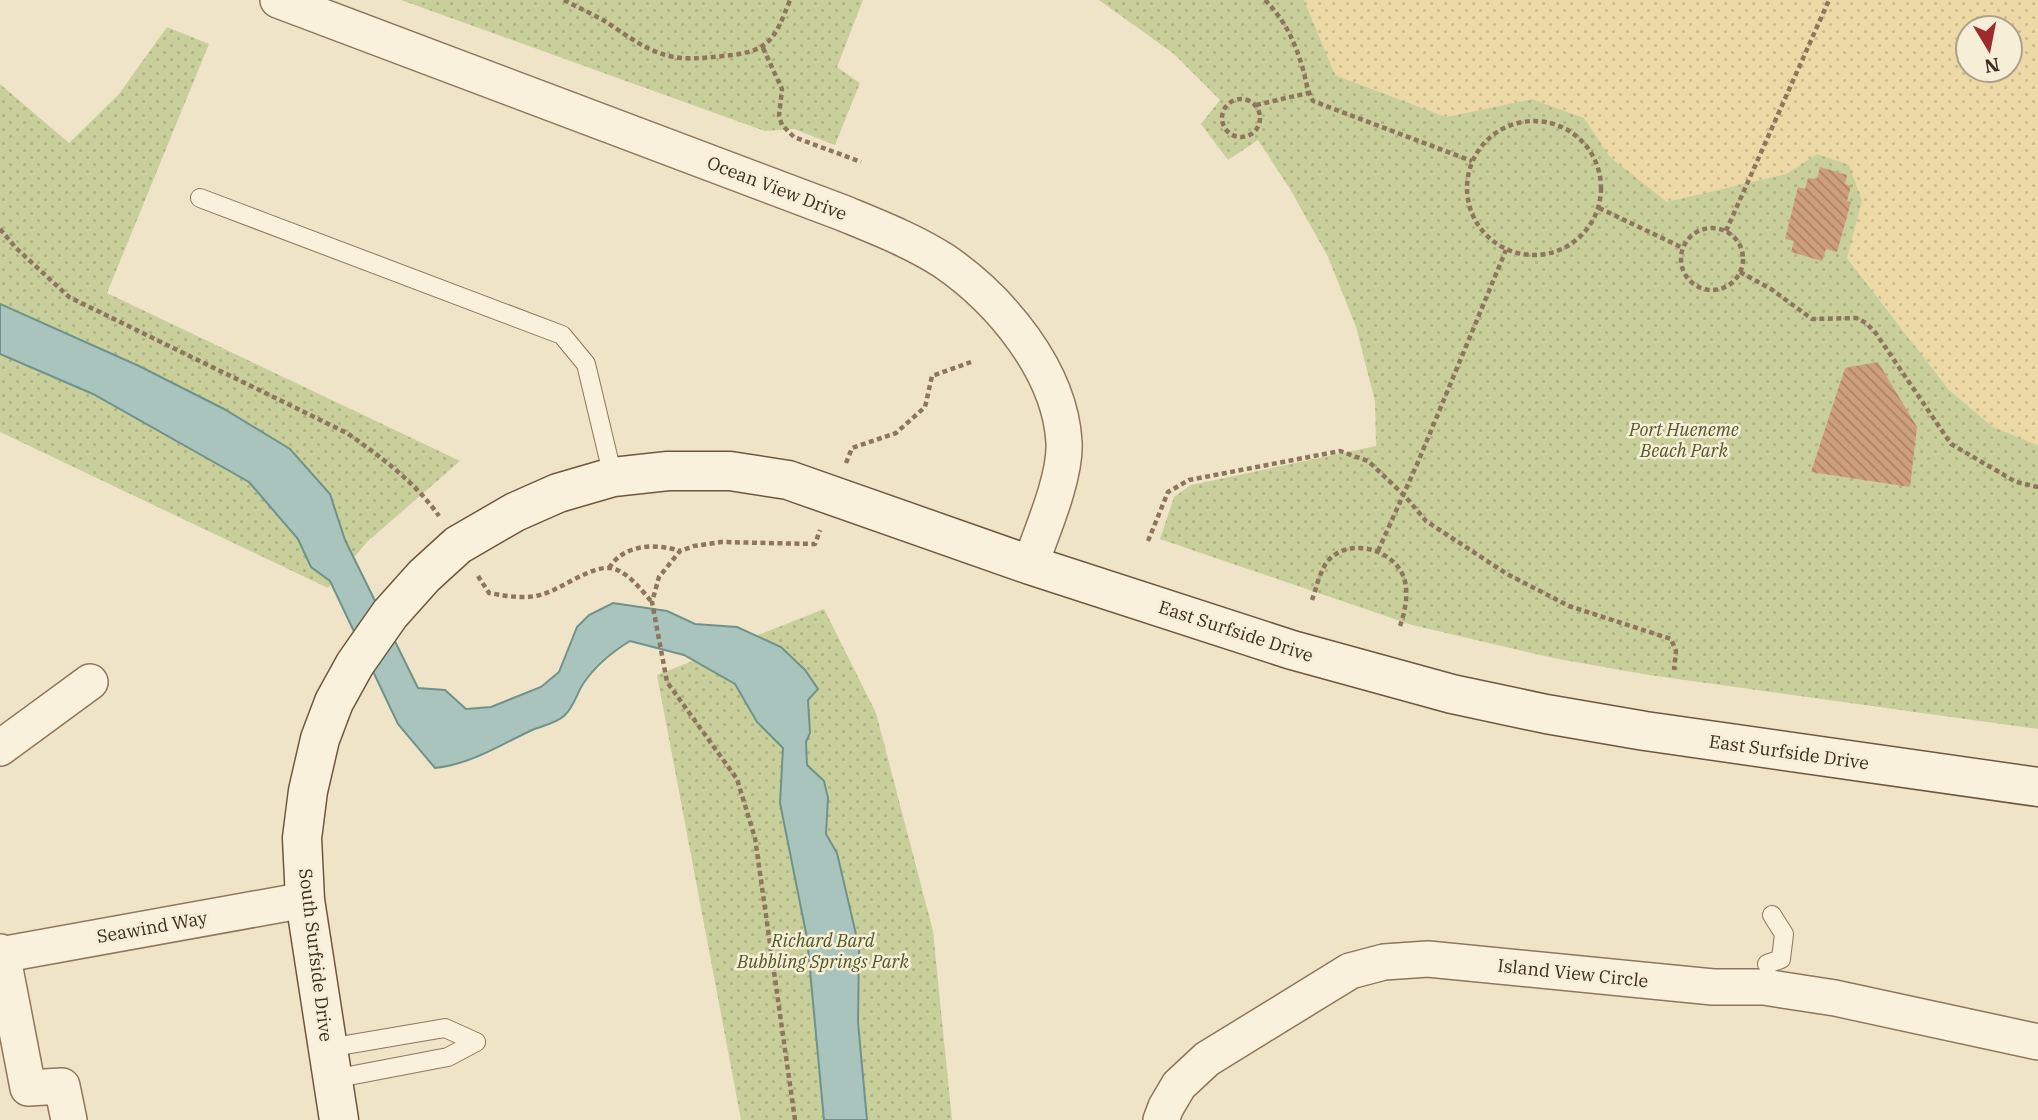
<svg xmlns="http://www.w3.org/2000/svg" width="2038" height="1120" font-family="'IBM Plex Serif',serif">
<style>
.sand{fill:url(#sand-dots);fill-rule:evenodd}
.park{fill:url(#park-dots)}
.water{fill:#a9c4bc;stroke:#6f938a;stroke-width:2}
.building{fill:url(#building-back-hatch)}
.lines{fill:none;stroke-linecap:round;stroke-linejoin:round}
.lane-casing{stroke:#8d765c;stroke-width:20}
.street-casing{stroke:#8d765c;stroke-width:38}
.secondary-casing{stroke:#6f573f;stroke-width:41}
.path{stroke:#8d765c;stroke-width:4.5;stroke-dasharray:5 3.5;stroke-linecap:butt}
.lane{stroke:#faf1dc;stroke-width:18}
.street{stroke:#faf1dc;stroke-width:35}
.secondary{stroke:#faf1dc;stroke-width:38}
.labels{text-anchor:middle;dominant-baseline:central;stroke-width:5;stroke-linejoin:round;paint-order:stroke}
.street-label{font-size:18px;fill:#3d2e20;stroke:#f7eed8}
.park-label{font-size:18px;font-style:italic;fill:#4d5a26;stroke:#f7eed8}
</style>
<defs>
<pattern id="sand-dots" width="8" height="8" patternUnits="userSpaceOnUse" patternTransform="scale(1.75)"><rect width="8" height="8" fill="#ecd9a5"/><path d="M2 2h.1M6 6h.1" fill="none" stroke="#cbbb8e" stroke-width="1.8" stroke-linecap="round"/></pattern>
<pattern id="park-dots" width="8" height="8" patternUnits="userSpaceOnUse" patternTransform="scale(1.75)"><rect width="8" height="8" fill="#c9cf9b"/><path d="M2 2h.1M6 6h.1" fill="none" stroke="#aeb285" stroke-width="1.8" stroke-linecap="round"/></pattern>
<pattern id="building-back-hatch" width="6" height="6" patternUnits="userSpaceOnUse" patternTransform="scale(1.75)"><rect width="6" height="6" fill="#cf9f7d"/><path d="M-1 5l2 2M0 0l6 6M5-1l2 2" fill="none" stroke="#a98266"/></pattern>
</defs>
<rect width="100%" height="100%" fill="#f0e4c8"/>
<!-- sand -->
<path class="sand" d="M1304,0h734v445l-45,-18 -44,-37 -102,-133 15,-56 -45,-47 -31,20 -119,29 -57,-46 -26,-39 -52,-19 -86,18 -111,-42zM1968,28h42v42h-42z"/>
<!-- park -->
<g class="park">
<polygon points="401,0 863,0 837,67 860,83 835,145 794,129 765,131"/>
<polygon points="1099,0 1304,0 1335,75 1446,117 1532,99 1584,118 1610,157 1667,202 1786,174 1817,154 1849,165 1862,201 1847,258 1949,390 1993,427 2038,445 2038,729 1649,675 1553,658 1412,625 1160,539 1174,497 1191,485 1376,446 1375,401 1356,327 1328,257 1290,189 1258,140 1228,160 1201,124 1220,100 1174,54"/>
<polygon points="167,27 209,44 107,293 460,461 367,542 328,588 0,432 0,84 69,143 119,94"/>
<polygon points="824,609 876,713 933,931 952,1120 741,1120 657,675"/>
</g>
<!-- water -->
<path class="water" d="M0,304l139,62 85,43 66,40 40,45 15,46 73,148 27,2 21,19 25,-2 50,-20 18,-15 18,-45 12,-12 24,-12 54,8 28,13 42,3 44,20 24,23 13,19 -10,11 2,33 -4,9 1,23 17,16 4,17 -2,36 11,19 22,94 -1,75 9,98h-43l-17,-182 -27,-135 3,-55 -26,-26 -22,-38 -51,-29 -54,-14c-18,11 -35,25 -47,43 -7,11 -9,23 -19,32 -9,8 -24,10 -34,15 -32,15 -59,33 -95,37l-37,-44 -68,-143 -19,-14 -13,-28 -49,-57 -156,-88 -93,-40z"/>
<!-- building -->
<g class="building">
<polygon points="1820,167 1847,175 1845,184 1851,186 1847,201 1851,202 1837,252 1826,249 1822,261 1791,252 1794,241 1785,239 1798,187 1805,189 1808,178 1817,179"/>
<polygon points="1878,362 1917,427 1910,487 1811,472 1845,368"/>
</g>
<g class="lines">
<!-- lane casing -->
<g class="lane-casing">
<g id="lane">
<polyline points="200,198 562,335 586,364 613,477"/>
<polyline points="1767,964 1781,959 1784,934 1772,915"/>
<polyline points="328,1048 445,1028 476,1042"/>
<polyline points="333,1079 448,1057 476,1042"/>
</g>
</g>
<!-- street casing -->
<g class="street-casing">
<g id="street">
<path d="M278,0l565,213c34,14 70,28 101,48 57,39 116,110 120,181 2,35 -22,89 -34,123"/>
<polyline points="0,748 90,682"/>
<polyline points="0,952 2,953 28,1088 62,1086 69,1120"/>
<polyline points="0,955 305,900"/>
<polyline points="1161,1120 1166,1107 1179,1085 1207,1059 1350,971 1384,962 1428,959 1713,987 1764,987 1835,998 2038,1042"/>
</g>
</g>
<!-- secondary casing -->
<g class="secondary-casing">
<polyline id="secondary" points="339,1120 305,900 302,838 308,791 320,739 334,702 355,664 390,614 424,576 458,545 515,512 558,493 613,477 668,471 730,471 788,480 1030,565 1292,650 1452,694 1546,714 1645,731 2038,787"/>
</g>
<!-- path -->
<g class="path">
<path d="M564,0c13,7 26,13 39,20 21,13 41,30 66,36 18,4 35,2 54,0 46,-4 51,-15 67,-56"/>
<path d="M1265,0c21,22 29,40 38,69 3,11 4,22 10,32l159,60"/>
<polyline points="763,48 782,89 779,116 782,125 794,137 861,162"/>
<circle cx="1241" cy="118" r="19"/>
<polyline points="1256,105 1308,93"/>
<circle cx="1534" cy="188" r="67"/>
<polyline points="1599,208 1683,248"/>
<circle cx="1712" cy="259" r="31"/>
<path d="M0,229l16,19 53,49 278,136c34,24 68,49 92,83"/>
<polyline points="1726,231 1829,0"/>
<polyline points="1740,272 1771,289 1812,319 1856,318 1866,323 1875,332 1951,444 2016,482 2038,487"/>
<polyline points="846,463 852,448 896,433 925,407 932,376 971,362"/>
<polyline points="1148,541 1168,492 1189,480 1340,451 1368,461 1404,495 1426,521 1507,574 1569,606 1671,639 1676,651 1674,670"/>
<polyline points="1378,551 1418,462 1506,250"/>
<path d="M609,568c15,-24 46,-25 71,-17"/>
<path d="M478,576l11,17c19,3 36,7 54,1 18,-5 48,-28 67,-26 17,2 31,22 42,34"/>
<path d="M1312,600c4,-11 7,-25 13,-35 19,-30 69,-17 79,13 5,15 1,34 -4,48"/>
<polyline points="795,1120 755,838 737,779 667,682 652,602 659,577 680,551 694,546 721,542 815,544 820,530"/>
</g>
<!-- lane -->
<use href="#lane" class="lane"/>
<!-- street -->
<use href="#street" class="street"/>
<!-- secondary -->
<use href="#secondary" class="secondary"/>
</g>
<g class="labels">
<!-- street labels -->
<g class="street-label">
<text transform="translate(777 188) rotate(21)">Ocean View Drive</text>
<text transform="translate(1236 631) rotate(18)">East Surfside Drive</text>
<text transform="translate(1789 752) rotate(8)">East Surfside Drive</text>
<text transform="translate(152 927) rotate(-10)">Seawind Way</text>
<text transform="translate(316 955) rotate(83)">South Surfside Drive</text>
<text transform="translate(1573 973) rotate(6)">Island View Circle</text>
</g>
<!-- park labels -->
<g class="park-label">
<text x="1684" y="429">Port Hueneme<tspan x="1684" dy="21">Beach Park</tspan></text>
<text x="823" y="940">Richard Bard<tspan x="823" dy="21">Bubbling Springs Park</tspan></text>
</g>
</g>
<!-- north arrow -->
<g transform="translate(1989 49) rotate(170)"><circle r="33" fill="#f7eed8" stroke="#ada18e" stroke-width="2"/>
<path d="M0-5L12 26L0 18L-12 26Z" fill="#9e2a2b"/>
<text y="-10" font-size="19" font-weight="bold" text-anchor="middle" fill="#3d2e20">N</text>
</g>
</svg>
